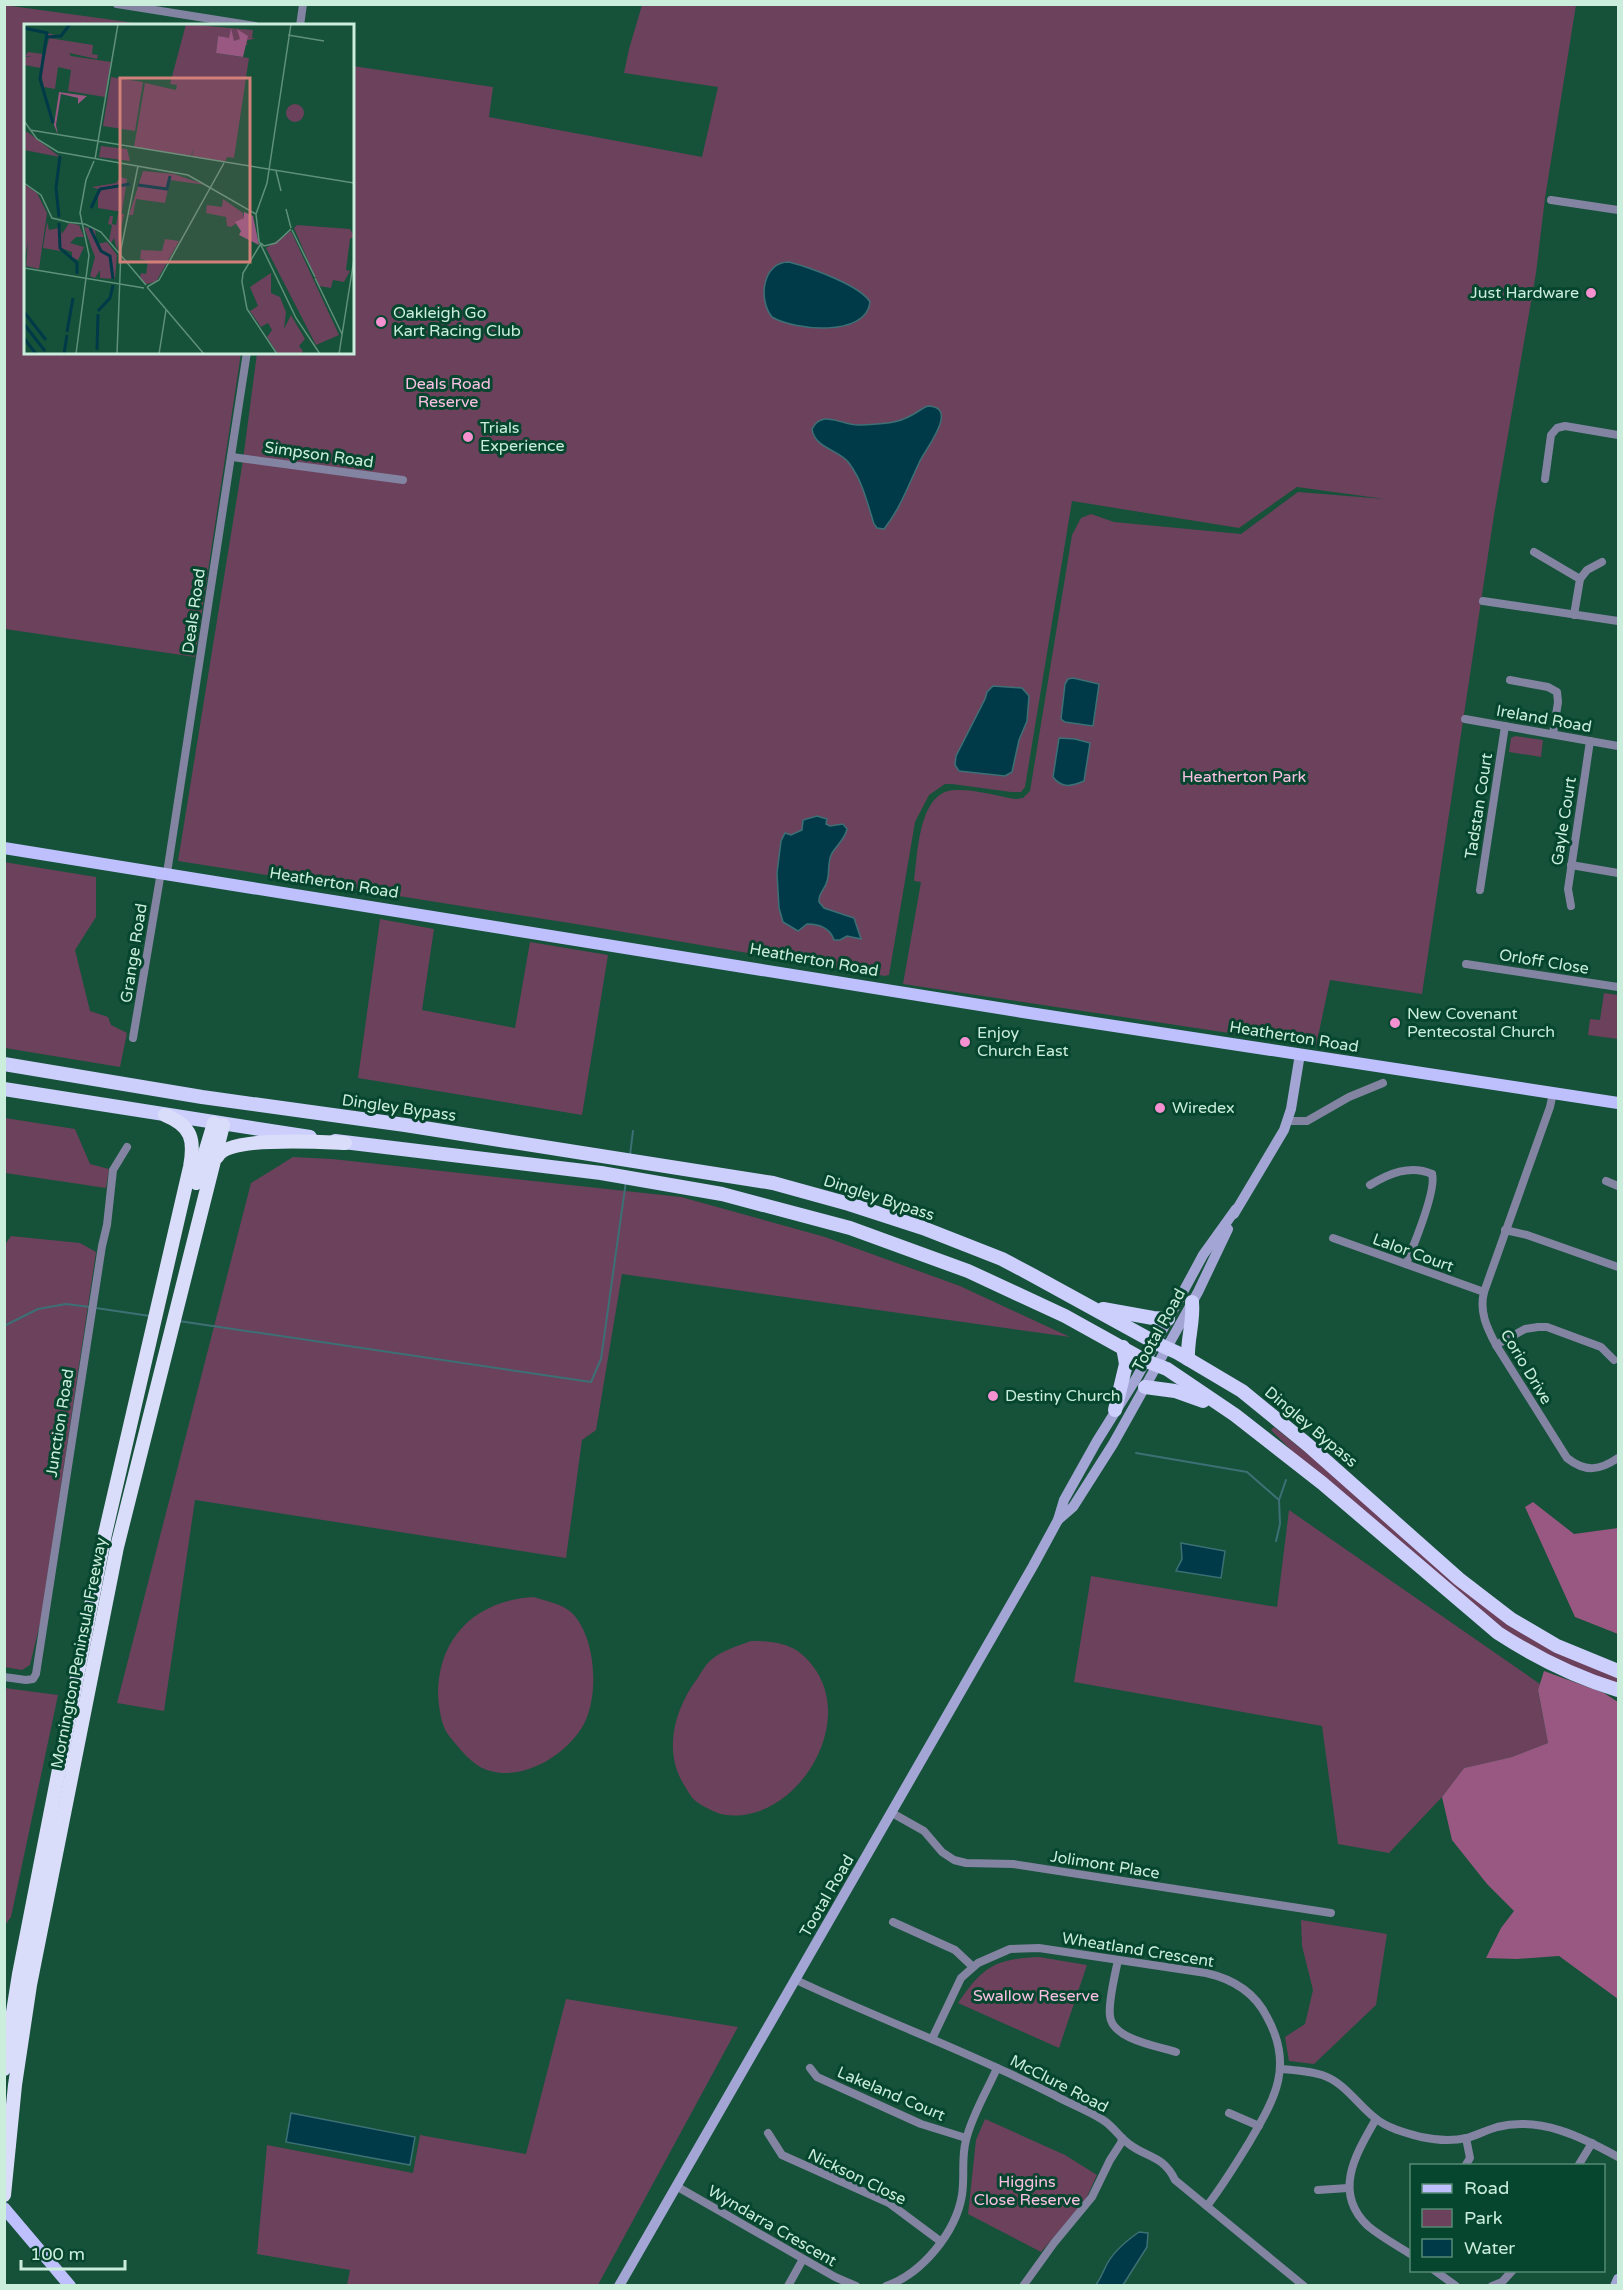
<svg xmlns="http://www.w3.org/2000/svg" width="1623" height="2290" font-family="'Varela Round',sans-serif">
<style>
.green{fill:#6b415c}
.forest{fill:#985881}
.water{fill:#003a49;stroke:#3d7075;stroke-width:1.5}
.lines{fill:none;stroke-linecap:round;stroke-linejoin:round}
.stream{stroke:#3d7075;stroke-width:2}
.minor{stroke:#8284a2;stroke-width:8}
.secondary{stroke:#a3a6d5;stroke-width:10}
.primary{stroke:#bdc0fd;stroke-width:12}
.trunk{stroke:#cccefc;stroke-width:14}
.motorway{stroke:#daddfa;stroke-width:14}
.poi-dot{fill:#f590d1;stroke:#06462e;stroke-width:2}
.labels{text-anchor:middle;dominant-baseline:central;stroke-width:6;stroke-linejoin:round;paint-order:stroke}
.poi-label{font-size:16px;fill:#caeedb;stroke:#06462e;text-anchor:start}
.park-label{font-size:16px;fill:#f9c0e3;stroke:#06462e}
.street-label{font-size:16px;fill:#caeedb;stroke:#06462e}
.inset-river{fill:none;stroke:#003a49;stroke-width:3}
.inset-road{fill:none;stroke:#5e907a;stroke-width:1.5}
.view{fill:#d18179;fill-opacity:0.15;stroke:#d18179;stroke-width:3}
.inset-edge{fill:none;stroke:#caeedb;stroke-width:3}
</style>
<rect width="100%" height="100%" fill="#165139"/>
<!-- green -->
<g class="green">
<polygon points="4,5 150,25 26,26 26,352 241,353 195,657 5,629"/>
<path d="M642,5h934l-31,193 -9,75 -42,242 -72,479 -92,-14 -14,66 -413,-62 18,-102 -7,-1c4,-27 4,-90 41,-91 20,-1 42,6 61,9l7,-1 7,-7 42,-256 9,-17 10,-4 23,8 127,12 57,-42 87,7 -88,-12 -58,41 -167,-27 -47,286 -4,5h-10l-59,-8h-7l-16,11 -14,27 -26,153 -4,1 -297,-50 -410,-65 65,-401 14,-107 95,-1 1,-286 140,21 -4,30 213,40 16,-70 -94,-14 5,-24z"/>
<polygon points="1515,736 1543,740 1541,757 1509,752 1511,738"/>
<polygon points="4,862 96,877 96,917 75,950 90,1011 108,1017 111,1025 127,1033 120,1067 5,1048"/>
<polygon points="380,919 434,929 422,1010 515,1028 530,942 608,955 582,1115 358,1078"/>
<polygon points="1604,993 1618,995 1618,1039 1588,1035 1590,1019 1600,1020"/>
<polygon points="5,1118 75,1129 90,1164 109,1169 106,1188 5,1173"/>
<polygon points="293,1157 332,1159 681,1197 825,1237 960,1286 1070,1337 622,1274 596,1430 582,1440 566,1558 195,1500 164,1711 117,1703 251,1183"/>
<polygon points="11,1236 80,1243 96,1252 41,1619 30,1665 22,1670 4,1667 4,1246"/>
<polygon points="1274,1427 1554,1651 1618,1677 1618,1684 1587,1673 1545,1654 1506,1631 1295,1454 1271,1430"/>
<polygon points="1289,1510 1540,1684 1538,1691 1548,1743 1512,1757 1464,1768 1442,1797 1389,1853 1338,1844 1322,1726 1074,1682 1091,1576 1277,1607"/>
<path d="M534,1597c12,4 29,7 38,16 25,25 28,88 9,116 -18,28 -60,53 -94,41 -15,-5 -27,-21 -37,-33 -9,-10 -11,-29 -12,-42 0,-59 39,-95 96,-98z"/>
<path d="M751,1641c30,0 49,4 66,31 33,53 -13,134 -73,143 -11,1 -21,1 -31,-4 -5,-3 -11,-5 -16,-9 -5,-3 -8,-9 -11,-14 -24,-35 -12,-78 11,-109 4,-6 8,-14 14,-19 11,-10 27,-14 40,-19z"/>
<polygon points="5,1688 58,1695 11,1917 5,1925"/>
<polygon points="1301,1920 1387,1934 1376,2005 1314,2064 1289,2061 1285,2037 1305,2024 1313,1990 1302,1946"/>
<path d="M1039,1957l48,8 -28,83 -101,-45c25,-37 37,-44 81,-46z"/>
<polygon points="566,1999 738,2027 598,2285 347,2285 350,2270 257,2254 267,2145 413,2173 420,2135 526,2154"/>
<polygon points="985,2119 1065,2155 1097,2175 1085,2201 1041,2252 968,2214 976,2140"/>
</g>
<!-- forest -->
<g class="forest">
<polygon points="1533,1502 1574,1534 1618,1528 1618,1634 1575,1617 1525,1507"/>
<polygon points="1544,1671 1604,1693 1618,1702 1618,1999 1559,1956 1517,1959 1486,1958 1501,1928 1514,1911 1487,1884 1452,1840 1442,1797 1464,1768 1512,1757 1548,1743 1538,1690"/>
</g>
<!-- water -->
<g class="water">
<path d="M789,262c19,5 71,23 81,40 -4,36 -77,28 -98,15 -14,-17 -10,-55 17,-55z"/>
<path d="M928,406c33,1 -5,46 -9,57 -11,23 -19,46 -35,66l-7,-1 -3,-4c-7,-22 -11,-42 -25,-61 -10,-14 -34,-14 -37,-34 10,-20 29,-4 46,-4 19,-1 37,0 54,-10 6,-3 10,-7 16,-9z"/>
<polygon points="1073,678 1099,684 1093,726 1065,722 1061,719 1065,684 1068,679"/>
<polygon points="993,686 1022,688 1029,696 1027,721 1019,740 1012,772 1005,776 959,771 955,765 956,756 985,699 987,692"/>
<path d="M1059,738l16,1 15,4 -6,38c-12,5 -22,8 -31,-4z"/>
<path d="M817,816l10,3 -1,5 4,2 13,-2 4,5c-2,10 -10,16 -15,24 -5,9 -2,19 -5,28 -2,9 -9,12 -8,21l5,6 30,10 7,21 -14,-3 -7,4h-6c-4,-12 -14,-16 -27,-16l-9,7 -15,-9 -4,-14 -2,-35 4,-32 4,-8 6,2 11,-5 1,-10z"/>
<polygon points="1181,1543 1225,1551 1221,1578 1176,1571 1182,1559"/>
<polygon points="291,2113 415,2137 410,2165 286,2142"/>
<path d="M1139,2232l9,1 -1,14 -24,38h-27c4,-6 6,-10 9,-17 6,-14 21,-27 34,-36z"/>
</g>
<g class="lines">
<!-- stream -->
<g class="stream">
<polyline points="630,1155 633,1131"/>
<polyline points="96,1308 150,1316"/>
<polyline points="179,1321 591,1382 601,1359 626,1181"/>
<polyline points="4,1326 38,1309 66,1304 90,1307"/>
<polyline points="1136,1453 1247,1472 1279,1500 1286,1480"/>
<polyline points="1276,1541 1280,1524 1279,1500"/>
</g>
<!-- minor -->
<g class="minor">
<polyline points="117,4 255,26"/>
<polyline points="300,26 303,4"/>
<polyline points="1551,200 1618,210"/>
<polyline points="232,457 403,480"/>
<polyline points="1545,479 1551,435 1557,428 1565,426 1618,435"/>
<polyline points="1534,552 1580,579 1574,615"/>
<polyline points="1580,579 1587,570 1602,562"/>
<polyline points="1483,601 1618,621"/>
<polyline points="1510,680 1548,687 1557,692 1558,702 1553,734"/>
<polyline points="1465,719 1618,746"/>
<polyline points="1571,865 1618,873"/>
<polyline points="167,873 247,352"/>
<polyline points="1480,890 1505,726"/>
<polyline points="1571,906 1568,889 1590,741"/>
<polyline points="1466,964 1618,987"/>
<polyline points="133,1038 161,872"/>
<path d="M1553,1093l-3,14 -66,185c-5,20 3,36 12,53l71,113c19,15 33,12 51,0"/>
<polyline points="1287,1121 1307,1121 1349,1097 1383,1083"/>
<polyline points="1606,1181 1618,1186"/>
<path d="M1370,1185c18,-11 40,-21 62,-11"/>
<polyline points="1505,1230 1527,1235 1618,1267"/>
<polyline points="1333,1238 1484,1292"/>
<path d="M1406,1264c7,-17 31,-74 26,-90"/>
<polyline points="1496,1345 1525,1329 1538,1327 1547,1327 1601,1347 1614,1360"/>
<polyline points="4,1677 26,1680 33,1679 36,1674 102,1246 107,1225 113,1170 127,1147"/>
<polyline points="892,1813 924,1831 942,1852 954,1860 966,1863 1013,1864 1331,1913"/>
<polyline points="893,1922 955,1950 972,1966"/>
<path d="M1118,1960c-3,15 -10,42 -8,56 2,23 47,30 66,36"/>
<path d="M796,1980c85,40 174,72 258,115 16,9 33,15 49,25 11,7 16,17 26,24 18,14 34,11 46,36l129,106"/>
<path d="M932,2039l29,-61 17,-15 32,-14 29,-1 167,25c27,6 49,20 61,44 27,49 8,81 -17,124 -14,23 -27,44 -43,65"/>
<polyline points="810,2068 817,2077 921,2124 966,2138"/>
<path d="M1281,2069c14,1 28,2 41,6 22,7 35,29 53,43 12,10 31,15 46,19 14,3 32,4 46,1 10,-3 20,-8 30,-11 43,-11 85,10 121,30"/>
<polyline points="1229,2113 1259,2126"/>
<path d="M1376,2119c-20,35 -44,73 -8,107 13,11 30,20 44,29"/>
<polyline points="768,2133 782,2155 889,2203 940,2241"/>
<polyline points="1465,2166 1470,2158 1466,2138"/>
<polyline points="1578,2166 1592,2143"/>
<polyline points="676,2186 835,2277 856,2286"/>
<polyline points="1318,2190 1348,2188"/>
<polyline points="1434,2270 1456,2286"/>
<polyline points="788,2286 803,2259"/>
<path d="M886,2286c36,-12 70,-54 76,-91 3,-19 -1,-37 4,-55 6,-25 21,-49 31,-72"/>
<polyline points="1023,2286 1054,2243 1092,2197 1110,2160 1121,2143 1122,2138"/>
<polyline points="1492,2286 1502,2282 1513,2270"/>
</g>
<!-- secondary -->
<g class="secondary">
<polyline points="1234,1214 1284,1130 1291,1109 1300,1054"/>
<polyline points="1058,1520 1073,1507 1113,1444 1198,1292 1228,1229"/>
<polyline points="619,2286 1033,1566 1058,1520 1064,1500 1097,1441 1137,1377 1203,1255 1236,1209"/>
<polyline points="1615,2286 1618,2279"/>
</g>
<!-- primary -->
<g class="primary">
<polyline points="4,848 1023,1012 1618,1103"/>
<polyline points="4,2208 70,2286"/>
</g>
<!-- trunk -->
<g class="trunk">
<polyline points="4,1064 202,1097 405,1125 773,1183 849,1204 923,1228 1002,1259 1034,1276 1156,1343 1178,1353 1242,1391 1308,1445 1459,1579 1511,1619 1557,1646 1618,1671"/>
<polyline points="4,1089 310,1137"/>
<path d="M335,1141l266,32 121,21 128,34 118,43 97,45 81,45 21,8 68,46 87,68 176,150c37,24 77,44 120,57"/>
<polyline points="1103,1309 1153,1318 1168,1319"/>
<path d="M1188,1359c-1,-20 6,-37 4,-57"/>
<polyline points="1145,1387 1175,1391 1203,1401"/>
<polyline points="1115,1410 1126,1364 1123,1347"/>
</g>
<!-- motorway -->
<g class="motorway">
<path d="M217,1157c11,-21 104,-15 128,-14"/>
<polyline points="196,1183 214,1123"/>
<path d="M4,2069l15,-95 86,-440 85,-367c5,-27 2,-41 -25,-52"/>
<polyline points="4,2195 15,2085 30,1985 117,1547 223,1125"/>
</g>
</g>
<!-- markers -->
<g class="poi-dot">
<circle cx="1591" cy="293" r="6"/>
<circle cx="381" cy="322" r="6"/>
<circle cx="468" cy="437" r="6"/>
<circle cx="1395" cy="1023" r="6"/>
<circle cx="965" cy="1042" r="6"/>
<circle cx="1160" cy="1108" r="6"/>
<circle cx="993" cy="1396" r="6"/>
</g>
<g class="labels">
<!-- poi labels -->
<g class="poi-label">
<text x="1579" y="293" text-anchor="end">Just Hardware</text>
<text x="393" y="313">Oakleigh Go<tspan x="393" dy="18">Kart Racing Club</tspan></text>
<text x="480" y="428">Trials<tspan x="480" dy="18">Experience</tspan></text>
<text x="1407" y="1014">New Covenant<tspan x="1407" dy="18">Pentecostal Church</tspan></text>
<text x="977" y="1033">Enjoy<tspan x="977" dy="18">Church East</tspan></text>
<text x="1172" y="1108">Wiredex</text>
<text x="1005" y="1396">Destiny Church</text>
</g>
<!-- park labels -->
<g class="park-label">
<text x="448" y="384">Deals Road<tspan x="448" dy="18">Reserve</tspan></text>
<text x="1244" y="777">Heatherton Park</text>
<text x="1036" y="1996">Swallow Reserve</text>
<text x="1027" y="2182">Higgins<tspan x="1027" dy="18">Close Reserve</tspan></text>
</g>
<!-- street labels -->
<g class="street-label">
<text transform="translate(319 455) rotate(8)">Simpson Road</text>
<text transform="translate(194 611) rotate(-82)">Deals Road</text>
<text transform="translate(1544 719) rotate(10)">Ireland Road</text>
<text transform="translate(1479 806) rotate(-81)">Tadstan Court</text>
<text transform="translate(1564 821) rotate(-81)">Gayle Court</text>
<text transform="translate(334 883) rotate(9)">Heatherton Road</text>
<text transform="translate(134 953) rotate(-81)">Grange Road</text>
<text transform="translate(814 960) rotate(10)">Heatherton Road</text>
<text transform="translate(1544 962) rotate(9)">Orloff Close</text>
<text transform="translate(1294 1037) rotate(9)">Heatherton Road</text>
<text transform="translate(399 1108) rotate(8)">Dingley Bypass</text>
<text transform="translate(879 1198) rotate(18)">Dingley Bypass</text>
<text transform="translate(1413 1253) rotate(20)">Lalor Court</text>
<text transform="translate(1159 1330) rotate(-61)">Tootal Road</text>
<text transform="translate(1526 1367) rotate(59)">Corio Drive</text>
<text transform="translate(60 1423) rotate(-81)">Junction Road</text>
<text transform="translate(1311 1427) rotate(40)">Dingley Bypass</text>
<text transform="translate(79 1653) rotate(-79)">Mornington Peninsula Freeway</text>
<text transform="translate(1105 1865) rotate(9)">Jolimont Place</text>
<text transform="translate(827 1896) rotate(-60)">Tootal Road</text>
<text transform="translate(1138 1950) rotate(9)">Wheatland Crescent</text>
<text transform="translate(1059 2084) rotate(27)">McClure Road</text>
<text transform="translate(891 2094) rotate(23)">Lakeland Court</text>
<text transform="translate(857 2177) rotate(26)">Nickson Close</text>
<text transform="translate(772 2226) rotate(30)">Wyndarra Crescent</text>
</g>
</g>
<!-- overview -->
<g transform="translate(24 24)">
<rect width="330" height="330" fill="#165139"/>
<path d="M46,0l-9,12 -15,1 -5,31 -17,-3v-8h8l-7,-1 3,-4 15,2 3,-21 -22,-5 36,8zM162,0l67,6 -1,8h4l-10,3 2,4 -30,-9 -2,17 33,5 -15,100 -7,-1 -2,5 -33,-5 1,-8 -2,7 -57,-9 11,-64 31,7 1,-5 -7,-1zM25,14l44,7 -1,9 6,1 -1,4 -28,-6 2,3 40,6 -6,35 -37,-6 3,-21 -13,-3 -3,22 -11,-2 -3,-13zM87,53l32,5 -8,49 -32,-5zM262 89a9 9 0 1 1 18 0a9 9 0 1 1-18 0ZM0,107l5,2 31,24 -36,-7zM77,122l26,3 3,12 -31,-4zM119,147l31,3 32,11 -36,-5 -5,23 -29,-4 -3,16h-4zM97,153l6,2 -5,33 -24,-4v-19l-6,-2 24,-4zM0,160l13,9 10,20 -8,56 -13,-3 2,-24 -4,20zM199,175l20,14 1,5 -13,9 -4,-1 -1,-9 -20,-4 1,-8 15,2zM94,189l6,1 -7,36 -3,-12 -3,5 -2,-2 3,-16 -4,-1 2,-8h3l-1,8 4,1zM23,198l2,8 10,-2 1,23 -17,-3zM35,199l3,11 7,-11 10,2 5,12h-8l-6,6 14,4 -6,13 -6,-3v-5l-11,-4zM273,201l53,4 4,7 -4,3 -4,31 4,1 -6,11 -11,-2 -2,8 -12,-2 -25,-58zM60,203l11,3 2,14 10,-2 10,13 -2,24 -15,-1v-8l-5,8 -5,-2 5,-19zM267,207l48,104 -23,10 -50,-97zM141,215l14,2 -23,41 -10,2 -6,-6 1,-5 5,1 2,-13 -8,-2 1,-9 21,1zM247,249v20l9,4 6,15 -2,17 7,-14 14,24 -6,7 4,5 -3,3h-22l-11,-17 5,-7 -4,-7 -7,4 -11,-16 8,-5 -8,-19z" fill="#6b415c"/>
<path d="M207,4l3,13 6,-2 -3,-10 11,7 -5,21 -27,-4 2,-17 11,2zM35,68l28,4 -9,8v-6l-17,-4 -5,31 2,10 -4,-10zM220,188l9,4 6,29 -20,-10 2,-4 -6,-9 9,-4z" fill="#985881"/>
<path class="inset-river" d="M0,4l23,5 -7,46 13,44M23,13l14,-1 9,-12M114,161l29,4 3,-13M67,184l9,-19 30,-5M35,193l-3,-29 4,-32M35,199l1,25 17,15v11M66,204l11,23 9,5 3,23M74,287l12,-13 3,-13M0,288l22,28M0,300l21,27M43,308l6,-34M0,314l12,16M73,326l1,-36M40,330l3,-19"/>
<path class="inset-road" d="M264,11l36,6M0,97l13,18 21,13 130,23 68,39M6,106l324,53M71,135l23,-135M252,147l5,20M0,159l17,12 11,23 16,4M262,185l5,19M232,190l11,-31 24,-159M232,190l3,27 37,77 24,36M42,198l19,2 16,8 45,53M268,206l23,47M237,219l3,3 12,-3 15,-14M236,221l-17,28 -1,9 5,27 30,45M0,244l120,20M291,254l27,56M123,263l12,-7 65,-117M123,263l57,67M52,330l13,-99 -9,-42 6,-33 8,-19M93,330l4,-105 17,-83M135,330l7,-44M315,330l15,-95"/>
<path class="view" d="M96,54h130v184h-130z"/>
<rect width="330" height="330" class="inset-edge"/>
</g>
<!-- border -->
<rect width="1623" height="2290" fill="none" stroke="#caeedb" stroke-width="12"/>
<!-- legend -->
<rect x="1410" y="2164" width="195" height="108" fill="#06462e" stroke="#548973" stroke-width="1.5"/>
<rect x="1422" y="2184" width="30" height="9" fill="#bdc0fd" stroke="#548973" stroke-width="1.5"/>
<text x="1464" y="2194" font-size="18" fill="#caeedb">Road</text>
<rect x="1422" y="2209" width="30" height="18" fill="#6b415c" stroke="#548973" stroke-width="1.5"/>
<text x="1464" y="2224" font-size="18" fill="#caeedb">Park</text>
<rect x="1422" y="2239" width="30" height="18" fill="#003a49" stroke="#548973" stroke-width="1.5"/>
<text x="1464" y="2254" font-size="18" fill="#caeedb">Water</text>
<!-- scale -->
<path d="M21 2260v9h104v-9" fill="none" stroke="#caeedb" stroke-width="3"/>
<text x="30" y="2260" font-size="18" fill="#caeedb" stroke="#06462e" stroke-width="4.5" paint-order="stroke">100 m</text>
</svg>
